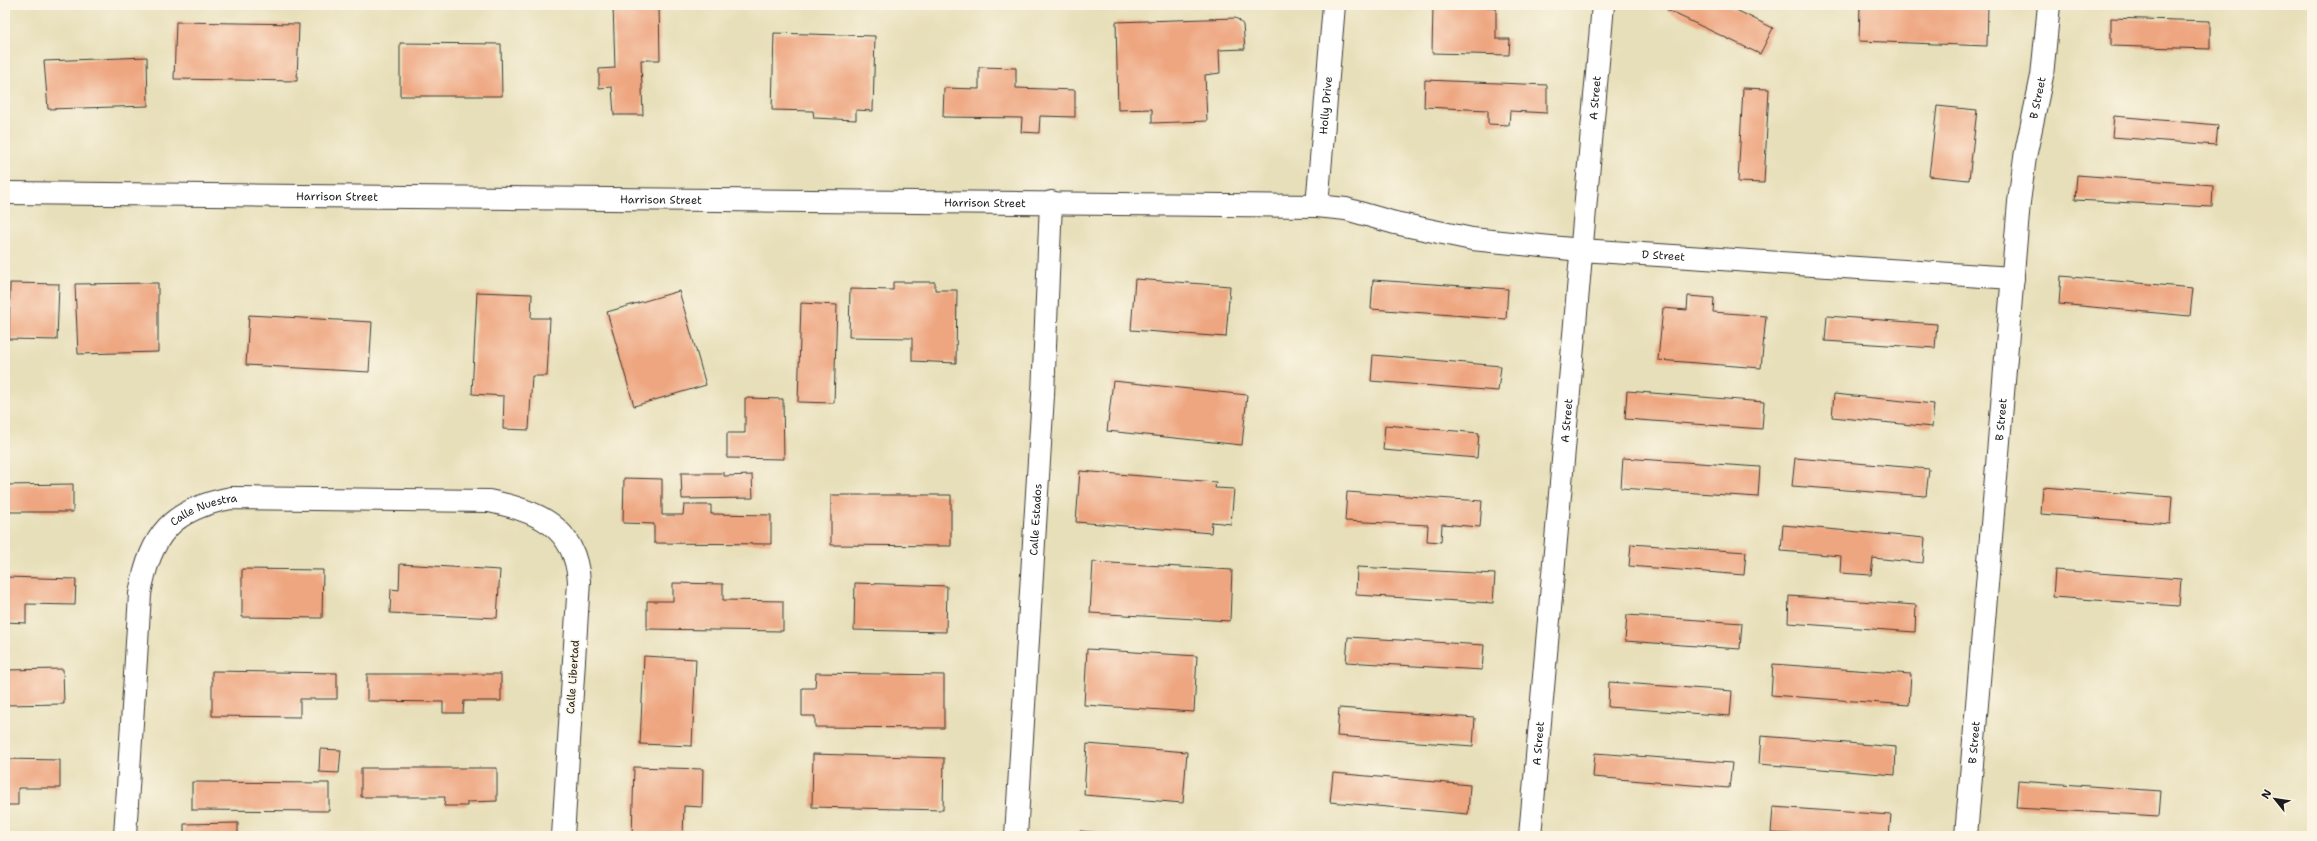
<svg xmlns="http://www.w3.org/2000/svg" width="2317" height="841" font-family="'Shantell Sans',sans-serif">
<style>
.building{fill:#eea680}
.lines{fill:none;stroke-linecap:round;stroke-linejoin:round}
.minor-casing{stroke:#3a3934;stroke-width:24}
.minor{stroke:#fff;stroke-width:22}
.labels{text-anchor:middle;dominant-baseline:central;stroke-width:3;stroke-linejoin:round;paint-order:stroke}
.street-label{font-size:11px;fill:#1c1c1c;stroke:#fcf5e5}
</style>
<rect width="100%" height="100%" fill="#fcf5e5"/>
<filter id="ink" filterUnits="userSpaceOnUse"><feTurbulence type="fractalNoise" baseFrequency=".025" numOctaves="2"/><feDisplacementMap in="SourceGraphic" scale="8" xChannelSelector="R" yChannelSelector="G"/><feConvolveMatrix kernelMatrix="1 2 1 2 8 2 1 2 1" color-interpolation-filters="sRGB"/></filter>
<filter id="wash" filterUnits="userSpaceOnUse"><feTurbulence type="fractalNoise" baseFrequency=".012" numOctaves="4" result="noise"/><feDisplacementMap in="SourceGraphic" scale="16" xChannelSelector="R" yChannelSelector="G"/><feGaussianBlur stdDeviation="0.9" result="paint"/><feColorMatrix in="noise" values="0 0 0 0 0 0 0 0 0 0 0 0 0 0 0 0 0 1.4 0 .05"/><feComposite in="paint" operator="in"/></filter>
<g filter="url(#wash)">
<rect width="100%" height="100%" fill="#e7dfb9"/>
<g id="blocks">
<!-- building -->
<g class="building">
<polygon points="613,5 659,5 660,60 641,60 643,115 614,115 612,87 599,88 599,69 615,68"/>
<polygon points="1669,5 1726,5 1773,28 1760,54 1667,10"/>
<polygon points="1860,5 1988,5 1987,46 1859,41"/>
<polygon points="1433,6 1496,7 1496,39 1510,39 1509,55 1432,53"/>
<polygon points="1235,18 1239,20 1243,25 1245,49 1219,50 1220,73 1205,75 1207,121 1152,123 1152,109 1118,110 1116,22"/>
<polygon points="2111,18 2210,21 2210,49 2111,46"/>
<polygon points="176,22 299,24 297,81 174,79"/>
<polygon points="774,33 875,36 873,111 856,110 856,120 814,118 813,111 772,110"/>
<polygon points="400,43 501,44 502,96 400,96"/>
<polygon points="147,57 148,106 48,109 44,61"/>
<polygon points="979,67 1016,68 1016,88 1075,90 1075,117 1040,116 1039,133 1021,132 1022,118 943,117 944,88 979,89"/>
<polygon points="1425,80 1547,85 1547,113 1510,111 1509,125 1488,124 1488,110 1424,107"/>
<polygon points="1743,88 1769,89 1764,183 1738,182"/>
<polygon points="1937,106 1977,110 1969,180 1929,176"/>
<polygon points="2114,116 2218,125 2216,145 2112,137"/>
<polygon points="2077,175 2213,185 2212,207 2075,200"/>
<polygon points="2061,276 2193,288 2190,316 2059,304"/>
<polygon points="1135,279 1230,286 1226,337 1131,330"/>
<polygon points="1373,280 1508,289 1506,319 1371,309"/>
<polygon points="893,282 935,282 935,290 957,290 956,363 912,361 912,338 849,337 850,289 893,290"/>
<polygon points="10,283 59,284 57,340 9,339"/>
<polygon points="158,283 158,352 78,354 75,284"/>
<polygon points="679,291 706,385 634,406 607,312"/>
<polygon points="477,292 532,294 531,318 550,318 547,376 532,376 529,430 503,429 504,396 472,394"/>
<polygon points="1688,296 1714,298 1713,312 1766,316 1761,368 1658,360 1663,308 1687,310"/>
<polygon points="801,303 837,305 834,403 798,402"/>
<polygon points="249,315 372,322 369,372 246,365"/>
<polygon points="1827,316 1937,324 1935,348 1825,341"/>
<polygon points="1373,355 1501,366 1498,391 1371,381"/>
<polygon points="1113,381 1247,395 1242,445 1107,431"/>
<polygon points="1627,391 1764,402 1762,429 1625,419"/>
<polygon points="1834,394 1934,404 1932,427 1832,417"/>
<polygon points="745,398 783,399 784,459 727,458 727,433 745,433"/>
<polygon points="1385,425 1479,433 1477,458 1383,450"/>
<polygon points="1623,458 1760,467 1758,497 1621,488"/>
<polygon points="1795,458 1929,469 1926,496 1792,486"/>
<polygon points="1080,471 1216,482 1215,488 1234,489 1231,524 1212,522 1211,533 1076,522"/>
<polygon points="681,473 724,473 724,476 752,475 753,498 682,499"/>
<polygon points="624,478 662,479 662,515 683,515 684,505 711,505 711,514 771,515 771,544 654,543 654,524 623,523"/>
<polygon points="73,484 73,512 5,512 5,485"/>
<polygon points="2043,487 2172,497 2170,524 2041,514"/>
<polygon points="1347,492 1482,501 1480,527 1442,524 1441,542 1427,541 1428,525 1345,521"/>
<polygon points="831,495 951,495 951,546 831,545"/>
<polygon points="1783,525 1925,538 1923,563 1873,558 1871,575 1840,573 1841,556 1781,551"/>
<polygon points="1631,544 1746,552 1744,575 1629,566"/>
<polygon points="1093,562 1232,570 1230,621 1090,613"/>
<polygon points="400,564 500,570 497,618 390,613 391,589 399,590"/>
<polygon points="1357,567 1495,574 1493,603 1356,595"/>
<polygon points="242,569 323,570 322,618 242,617"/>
<polygon points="2055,570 2181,579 2179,606 2053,597"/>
<polygon points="5,577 76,579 75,605 26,604 26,623 5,622"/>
<polygon points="673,583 723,584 723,600 783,601 783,631 647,629 647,601 673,601"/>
<polygon points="855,583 947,586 946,632 854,630"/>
<polygon points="1789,596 1916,605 1915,632 1788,623"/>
<polygon points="1627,615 1742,623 1740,649 1625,641"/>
<polygon points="1348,637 1484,645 1482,670 1346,662"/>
<polygon points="1087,649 1197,656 1194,712 1084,705"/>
<polygon points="644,656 696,659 692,746 640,744"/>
<polygon points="1773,664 1911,674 1909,705 1771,695"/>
<polygon points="63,669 64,704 5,705 5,670"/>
<polygon points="212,671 337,673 337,699 300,699 300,717 212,716"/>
<polygon points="816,673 944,675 944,728 815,727 815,716 802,716 802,688 815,688"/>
<polygon points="367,674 501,674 501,701 464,701 463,713 443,713 443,702 367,701"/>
<polygon points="1609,682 1732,691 1730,716 1608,707"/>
<polygon points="1339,708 1475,718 1473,746 1337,736"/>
<polygon points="1761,736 1896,747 1895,775 1759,764"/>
<polygon points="1087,744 1187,752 1183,803 1084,795"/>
<polygon points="320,749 341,750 339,773 319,772"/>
<polygon points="1595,753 1732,763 1729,788 1593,777"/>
<polygon points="813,754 944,758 943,810 812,807"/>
<polygon points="5,759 60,760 60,788 18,788 18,805 5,805"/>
<polygon points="634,767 703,769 702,807 684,806 683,836 632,836"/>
<polygon points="361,768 497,768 497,801 467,802 467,806 444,806 445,797 361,797"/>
<polygon points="1333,773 1470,785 1468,814 1330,802"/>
<polygon points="2018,781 2161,791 2159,816 2016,808"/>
<polygon points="192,782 329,783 329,811 192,810"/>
<polygon points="1773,807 1891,815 1889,836 1820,836 1771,833"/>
<polygon points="238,823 238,836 184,836 184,824"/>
<polygon points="1080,831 1124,835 1124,836 1080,836"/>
</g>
</g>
</g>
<g filter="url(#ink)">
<use href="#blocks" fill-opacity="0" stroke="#3a3934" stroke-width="1"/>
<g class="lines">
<!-- minor casing -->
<g class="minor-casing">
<g id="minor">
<path id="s1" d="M5,193l1312,13 29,3 49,14 77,16 109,11 432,28"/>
<path id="s2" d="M1317,206l17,-201"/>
<path id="s3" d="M125,836l15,-242c10,-59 32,-85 91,-96l258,3c49,10 86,25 90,80l-16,255"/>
<path id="s4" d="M1016,836l27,-441 8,-193"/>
<path id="s5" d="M1530,836l73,-831"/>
<path id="s6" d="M1966,836l53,-634 6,-45 17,-81 7,-71"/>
</g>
</g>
<!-- minor -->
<use href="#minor" class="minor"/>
</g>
</g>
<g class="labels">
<!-- street labels -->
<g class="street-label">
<text stroke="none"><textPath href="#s5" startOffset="741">A Street</textPath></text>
<text stroke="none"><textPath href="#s6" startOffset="742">B Street</textPath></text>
<text stroke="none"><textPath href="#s2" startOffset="101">Holly Drive</textPath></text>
<text stroke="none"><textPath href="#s1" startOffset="332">Harrison Street</textPath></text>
<text stroke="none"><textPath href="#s1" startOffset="656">Harrison Street</textPath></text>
<text stroke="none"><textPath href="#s1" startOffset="980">Harrison Street</textPath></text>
<text stroke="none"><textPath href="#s1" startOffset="1663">D Street</textPath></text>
<text stroke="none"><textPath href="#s5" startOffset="417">A Street</textPath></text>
<text stroke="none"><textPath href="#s6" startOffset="418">B Street</textPath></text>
<text stroke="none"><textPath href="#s3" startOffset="357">Calle Nuestra</textPath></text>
<text stroke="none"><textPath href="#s4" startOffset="317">Calle Estados</textPath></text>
<text transform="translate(573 677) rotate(-86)">Calle Libertad</text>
<text stroke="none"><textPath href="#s6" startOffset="94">B Street</textPath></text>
<text stroke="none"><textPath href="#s5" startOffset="93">A Street</textPath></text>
</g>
</g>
<!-- margin -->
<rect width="2317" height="841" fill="none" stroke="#fcf5e5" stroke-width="20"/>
<!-- north arrow -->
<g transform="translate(2275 799) rotate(300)" stroke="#fcf5e5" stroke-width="3" paint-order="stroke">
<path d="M0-3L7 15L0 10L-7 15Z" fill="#1c1c1c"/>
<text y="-6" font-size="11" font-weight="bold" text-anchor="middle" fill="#1c1c1c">N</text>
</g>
</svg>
